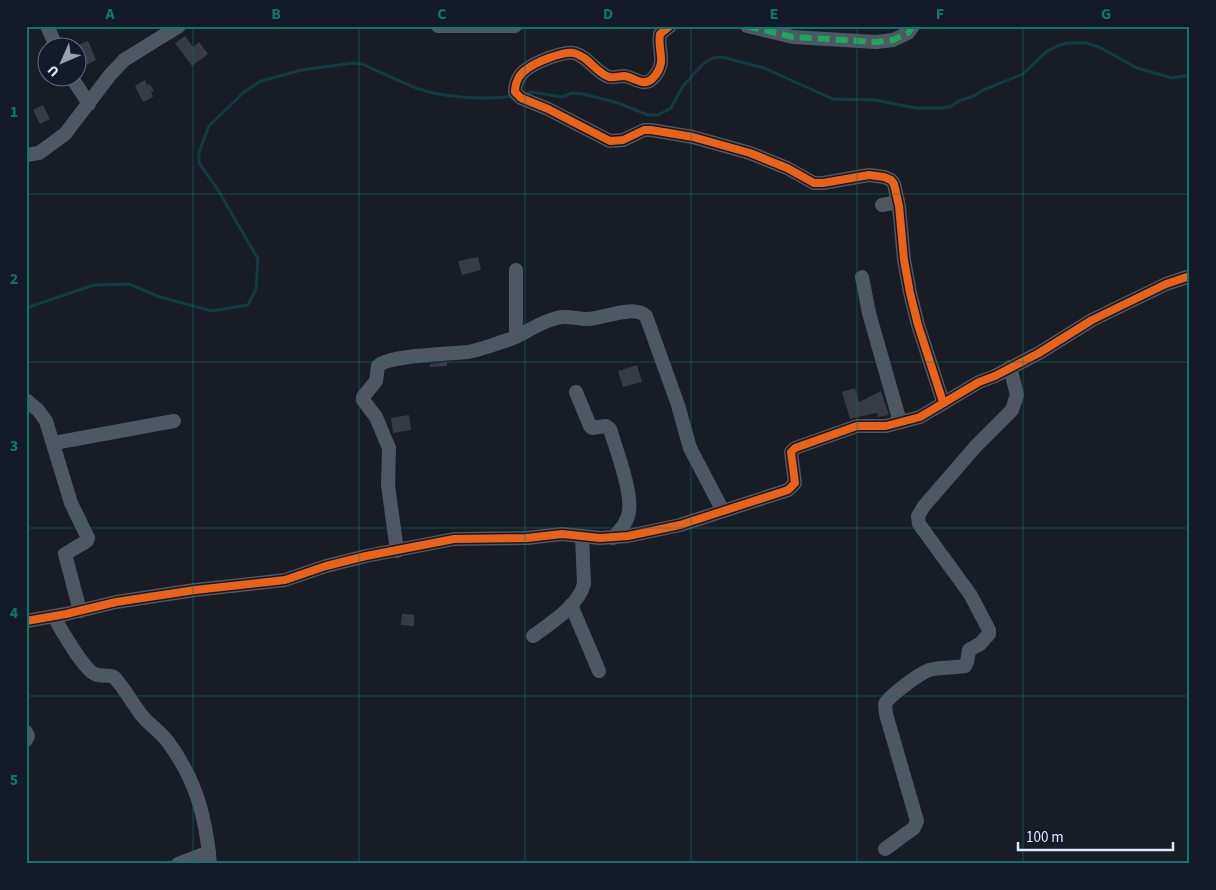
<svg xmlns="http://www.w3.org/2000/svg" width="1216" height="890" font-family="'Source Sans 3',sans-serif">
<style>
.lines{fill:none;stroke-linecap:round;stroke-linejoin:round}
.stream{stroke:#113b42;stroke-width:3}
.building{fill:#373b45}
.minor{stroke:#4e5863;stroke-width:14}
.quiet{stroke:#20a55d;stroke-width:6;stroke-dasharray:12 6;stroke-linecap:butt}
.cycleway-casing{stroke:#131a29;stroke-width:11}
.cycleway{stroke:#ea6118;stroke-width:8}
.grid{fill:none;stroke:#0f766e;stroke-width:1;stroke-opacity:0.55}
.neatline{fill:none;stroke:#0f766e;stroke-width:2}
.grid-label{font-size:16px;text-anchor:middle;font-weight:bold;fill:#0f766e}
</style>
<rect width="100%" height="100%" fill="#181c24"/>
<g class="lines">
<!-- stream -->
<g class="stream">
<polyline points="524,94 532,92 562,97 572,93 583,94 618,103 648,115 658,115 671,108 683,86 704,63 713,58 722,57 764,68 833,99 875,100 916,108 940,108 950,107 959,101 974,96 983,90 1023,74 1046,52 1057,46 1067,43 1086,43 1099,47 1137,68 1172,78 1190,75"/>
<path d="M26,308l68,-23 35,-1 31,13 52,14 36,-6 8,-16 2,-30 -40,-69 -19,-27v-11l10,-26 35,-34 17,-11 41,-11 51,-7 9,1c18,8 36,17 54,24 27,10 69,12 97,8"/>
</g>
</g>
<!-- building -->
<g class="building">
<polygon points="185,36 193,47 199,42 208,54 192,66 175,43"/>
<polygon points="88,41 96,60 84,66 80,56 78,57 78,45"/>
<polygon points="145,80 147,85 150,84 154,91 151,92 153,97 143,102 135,86"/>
<polygon points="43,105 50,119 40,124 33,110"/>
<polygon points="478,257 481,270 462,275 458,261"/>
<polygon points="447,362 447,366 430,367 430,364"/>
<polygon points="637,365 642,382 623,387 618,371"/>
<polygon points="855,388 859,402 881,391 889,415 878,417 877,413 850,419 842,392"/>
<polygon points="409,415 411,430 393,433 391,418"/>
<polygon points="402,614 414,615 414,626 401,625"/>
</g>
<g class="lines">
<!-- minor -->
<g class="minor">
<polyline points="47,26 57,48"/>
<polyline points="438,26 515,26"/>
<path d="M670,26l-10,8c-3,17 8,28 -7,44 -9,10 -19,-1 -29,-2 -5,0 -10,2 -15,1 -14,-5 -20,-20 -35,-24 -11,-2 -38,9 -47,16 -8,5 -12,14 -12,23l6,6 27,11 62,32 13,-1 21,-10h7l42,7 57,16 37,15 27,15h9l46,-8 15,2 7,3 3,4 5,22 5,54 6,33 8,32 25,77"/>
<polyline points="747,26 793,37 876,42 893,40 908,33 913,26"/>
<polyline points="72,78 89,104"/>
<polyline points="26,155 39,153 65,134 110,75 124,60 179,26"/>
<polyline points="882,205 898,202"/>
<polyline points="516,270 516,337"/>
<polyline points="862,277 869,313 900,422"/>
<path d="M576,392l14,34 2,2 14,-2 4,3c6,20 22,62 19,82 -1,11 -9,19 -16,27"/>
<polyline points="26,400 38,410 46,421 71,503 88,538 87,541 65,554 80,611"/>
<polyline points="54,443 174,421"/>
<path d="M397,551l-9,-66 1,-37 -13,-31 -13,-17v-3l13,-16 2,-15c11,-11 72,-12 90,-14 14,-3 27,-8 40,-12 17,-6 31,-18 49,-22 10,-3 19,1 30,1 15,0 47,-15 59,-3l32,89 12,43 33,63"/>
<polyline points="571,605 599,671"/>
<path d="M54,617c6,11 30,53 41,57 7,3 13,0 19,3 12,13 19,28 30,41 7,8 18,15 24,24 28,38 38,75 42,122"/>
<polyline points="26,621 66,614 116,602 195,590 285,580 326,566 366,556 454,539 527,538 562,534 600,538 628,536 680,525 788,490 795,483 791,452 795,448 857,426 886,426 920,417 979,382 995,376 1039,353 1092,320 1166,284 1190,276"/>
<path d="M533,636c17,-12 46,-31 51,-52l-2,-48"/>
<polyline points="26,732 28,736 26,740"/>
<path d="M885,849l29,-21 3,-7 -31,-107 -1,-10c5,-9 34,-30 44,-34 11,-3 24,-2 36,-4l2,-4 2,-12 11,-6 9,-10v-4l-19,-36 -51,-70 -1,-8 6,-10 52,-60 36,-36 5,-15 -7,-28"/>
<polyline points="178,864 209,852"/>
</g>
<!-- quiet -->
<polyline class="quiet" points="747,26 793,37 876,42 893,40 908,33 913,26"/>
<!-- cycleway casing -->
<g class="cycleway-casing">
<g id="cycleway">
<path d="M670,26l-10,8c-3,17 8,28 -7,44 -9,10 -19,-1 -29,-2 -5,0 -10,2 -15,1 -14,-5 -20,-20 -35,-24 -11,-2 -38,9 -47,16 -8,5 -12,14 -12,23l6,6 27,11 62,32 13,-1 21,-10h7l42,7 57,16 37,15 27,15h9l46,-8 15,2 7,3 3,4 5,22 5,54 6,33 8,32 25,77"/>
<polyline points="26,621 66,614 116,602 195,590 285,580 326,566 366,556 454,539 527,538 562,534 600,538 628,536 680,525 788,490 795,483 791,452 795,448 857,426 886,426 920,417 979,382 995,376 1039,353 1092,320 1166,284 1190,276"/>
</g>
</g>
<!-- cycleway -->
<use href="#cycleway" class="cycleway"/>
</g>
<!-- grid -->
<path class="grid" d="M193,26v838M359,26v838M525,26v838M691,26v838M857,26v838M1023,26v838M26,194h1164M26,362h1164M26,528h1164M26,696h1164"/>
<!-- border -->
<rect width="1216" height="890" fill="none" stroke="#131a29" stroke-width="55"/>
<!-- north arrow -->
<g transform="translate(62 62) rotate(225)"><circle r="24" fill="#131a29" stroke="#646d7d"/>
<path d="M0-4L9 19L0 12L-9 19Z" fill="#99a1b0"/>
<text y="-8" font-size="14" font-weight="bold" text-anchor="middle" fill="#dee9fc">U</text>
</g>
<!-- scale -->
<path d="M1018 842v8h155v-8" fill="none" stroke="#dee9fc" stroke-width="2.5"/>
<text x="1026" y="842" font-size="15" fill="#dee9fc" stroke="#131a29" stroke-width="4" paint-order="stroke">100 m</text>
<rect x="28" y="28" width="1160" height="834" class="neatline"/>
<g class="grid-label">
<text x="110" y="19">A</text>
<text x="276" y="19">B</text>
<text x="442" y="19">C</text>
<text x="608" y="19">D</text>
<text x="774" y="19">E</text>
<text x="940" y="19">F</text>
<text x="1106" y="19">G</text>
<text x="14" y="117">1</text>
<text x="14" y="284">2</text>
<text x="14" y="451">3</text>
<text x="14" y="618">4</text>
<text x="14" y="785">5</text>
</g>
</svg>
